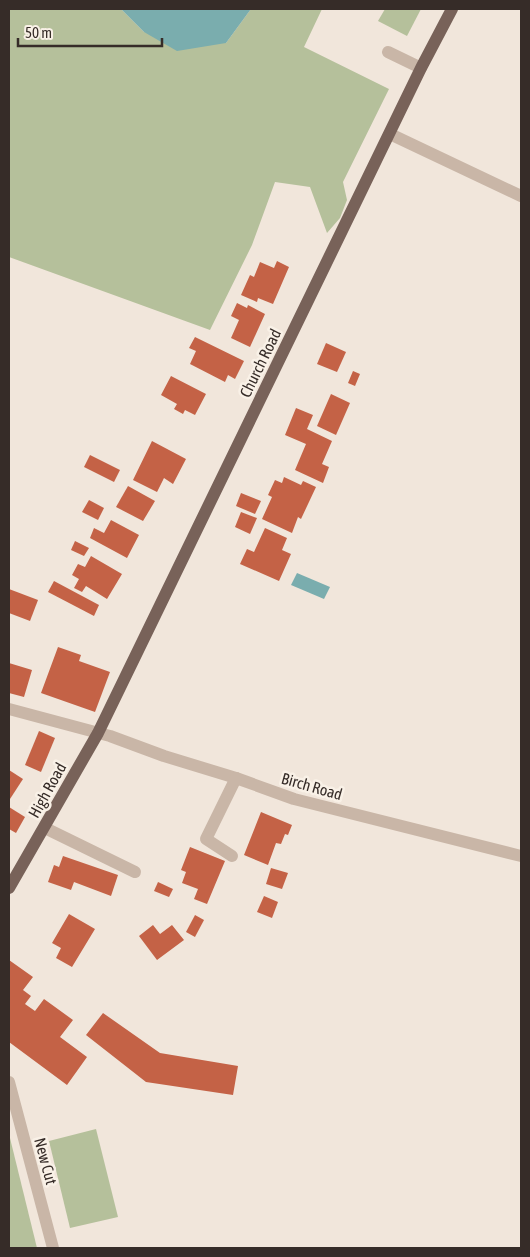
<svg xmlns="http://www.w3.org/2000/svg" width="530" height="1257" font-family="'Asap Condensed',sans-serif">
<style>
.green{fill:#b5c09b}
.water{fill:#7aadae}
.building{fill:#c46246}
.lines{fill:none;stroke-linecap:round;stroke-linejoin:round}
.minor{stroke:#c9b6a7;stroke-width:12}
.major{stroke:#786259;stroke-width:12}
.labels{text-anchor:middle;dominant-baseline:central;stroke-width:5;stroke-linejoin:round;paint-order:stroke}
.street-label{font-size:16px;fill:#362c28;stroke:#f9f1e7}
</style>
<rect width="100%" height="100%" fill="#f1e6db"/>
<!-- green -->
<g class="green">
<polygon points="9,9 121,9 144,32 226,43 251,9 322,9 304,47 389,89 343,182 347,200 340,218 327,233 310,187 275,182 252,245 210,330 9,257"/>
<polygon points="385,9 421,9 407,36 378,21"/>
<polygon points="96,1129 118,1217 70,1228 49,1141"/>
<polygon points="9,1134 37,1248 9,1248"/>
</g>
<!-- water -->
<g class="water">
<polygon points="121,9 251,9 226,43 177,51 144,32"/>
<polygon points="297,573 330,587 324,599 291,585"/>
</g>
<!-- building -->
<g class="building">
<polygon points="277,261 289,267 273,304 258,298 257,302 241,295 250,275 254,277 260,262 274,268"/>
<polygon points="237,303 247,308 248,305 265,314 250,347 231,338 239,320 231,316"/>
<polygon points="195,337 244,361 235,379 228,375 225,382 190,364 196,351 189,348"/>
<polygon points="326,343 346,352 337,372 317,364"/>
<polygon points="353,371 360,374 355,386 348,383"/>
<polygon points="171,376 206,394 195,415 185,410 183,414 174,409 177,404 161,395"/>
<polygon points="331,394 350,403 336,435 317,426"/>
<polygon points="296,408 313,415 307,429 332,441 322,464 329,467 323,483 295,470 306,444 285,435"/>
<polygon points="152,441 186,459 173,484 164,478 157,492 133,480"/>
<polygon points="90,455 120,470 114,482 84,467"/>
<polygon points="284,477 301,485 303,481 316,487 301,519 298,517 292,533 262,519 272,497 268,495 275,480 282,483"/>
<polygon points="128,486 155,501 143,521 116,507"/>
<polygon points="241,493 261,501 255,514 236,506"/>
<polygon points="89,500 104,508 98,520 82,512"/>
<polygon points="241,512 257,518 250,534 235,527"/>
<polygon points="111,520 139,535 127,558 90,538 94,528 104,533"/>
<polygon points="265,528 287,538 282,550 291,554 279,581 240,564 247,549 254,552"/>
<polygon points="75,541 89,548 84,556 71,550"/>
<polygon points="91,556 122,574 107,599 86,586 82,592 74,588 79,579 72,575 78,564 85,567"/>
<polygon points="54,581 99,605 94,616 48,592"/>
<polygon points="9,589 38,600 30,621 9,613"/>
<polygon points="58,647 81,655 79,661 110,672 95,712 41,693"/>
<polygon points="9,663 32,670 24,697 9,693 10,683 9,683"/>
<polygon points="39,731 55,738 41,772 25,765"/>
<polygon points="9,770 23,779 10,799 9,798"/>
<polygon points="9,807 25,817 16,833 9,829"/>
<polygon points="261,812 292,825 288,835 285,834 281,844 276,843 268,865 244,855"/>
<polygon points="190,847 225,861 207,904 194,899 198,889 182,883 186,872 181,870"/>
<polygon points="63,856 118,875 111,896 74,882 71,890 48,882 54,865 59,867"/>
<polygon points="271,868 288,873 282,889 266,884"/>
<polygon points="158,882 173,889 169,897 154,891"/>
<polygon points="264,896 278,902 272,918 257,912"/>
<polygon points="69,914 95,929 72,967 56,958 61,948 52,943"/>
<polygon points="195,915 204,920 195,937 186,932"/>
<polygon points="153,925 160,934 172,925 184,940 157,960 139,936"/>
<polygon points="9,960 33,977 23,990 31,996 25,1004 35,1011 44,999 73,1020 60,1037 87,1057 67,1085 9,1042"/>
<polygon points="103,1013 160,1053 238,1066 233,1095 146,1082 86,1035"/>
</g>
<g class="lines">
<!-- minor -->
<g class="minor">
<polyline points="388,52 421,68"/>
<polyline points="390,134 521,196"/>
<polyline points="9,709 110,736 164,756 236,778 294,799 521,856"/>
<polyline points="45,828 135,872"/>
<polyline points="232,856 206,839 236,778"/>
<polyline points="9,1082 53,1248"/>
</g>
<!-- major -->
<polyline class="major" points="9,888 98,733 421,68 452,9"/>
</g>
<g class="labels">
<!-- street labels -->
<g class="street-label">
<text transform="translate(260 363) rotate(-64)">Church Road</text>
<text transform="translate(312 786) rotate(16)">Birch Road</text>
<text transform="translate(47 790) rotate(-61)">High Road</text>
<text transform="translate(46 1161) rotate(75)">New Cut</text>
</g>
</g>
<!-- border -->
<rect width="530" height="1257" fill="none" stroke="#362c28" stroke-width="20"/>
<!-- scale -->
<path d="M18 38v8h144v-8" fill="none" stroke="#362c28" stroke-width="2.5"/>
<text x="25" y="38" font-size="15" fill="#362c28" stroke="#f9f1e7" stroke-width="4" paint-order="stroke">50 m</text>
</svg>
